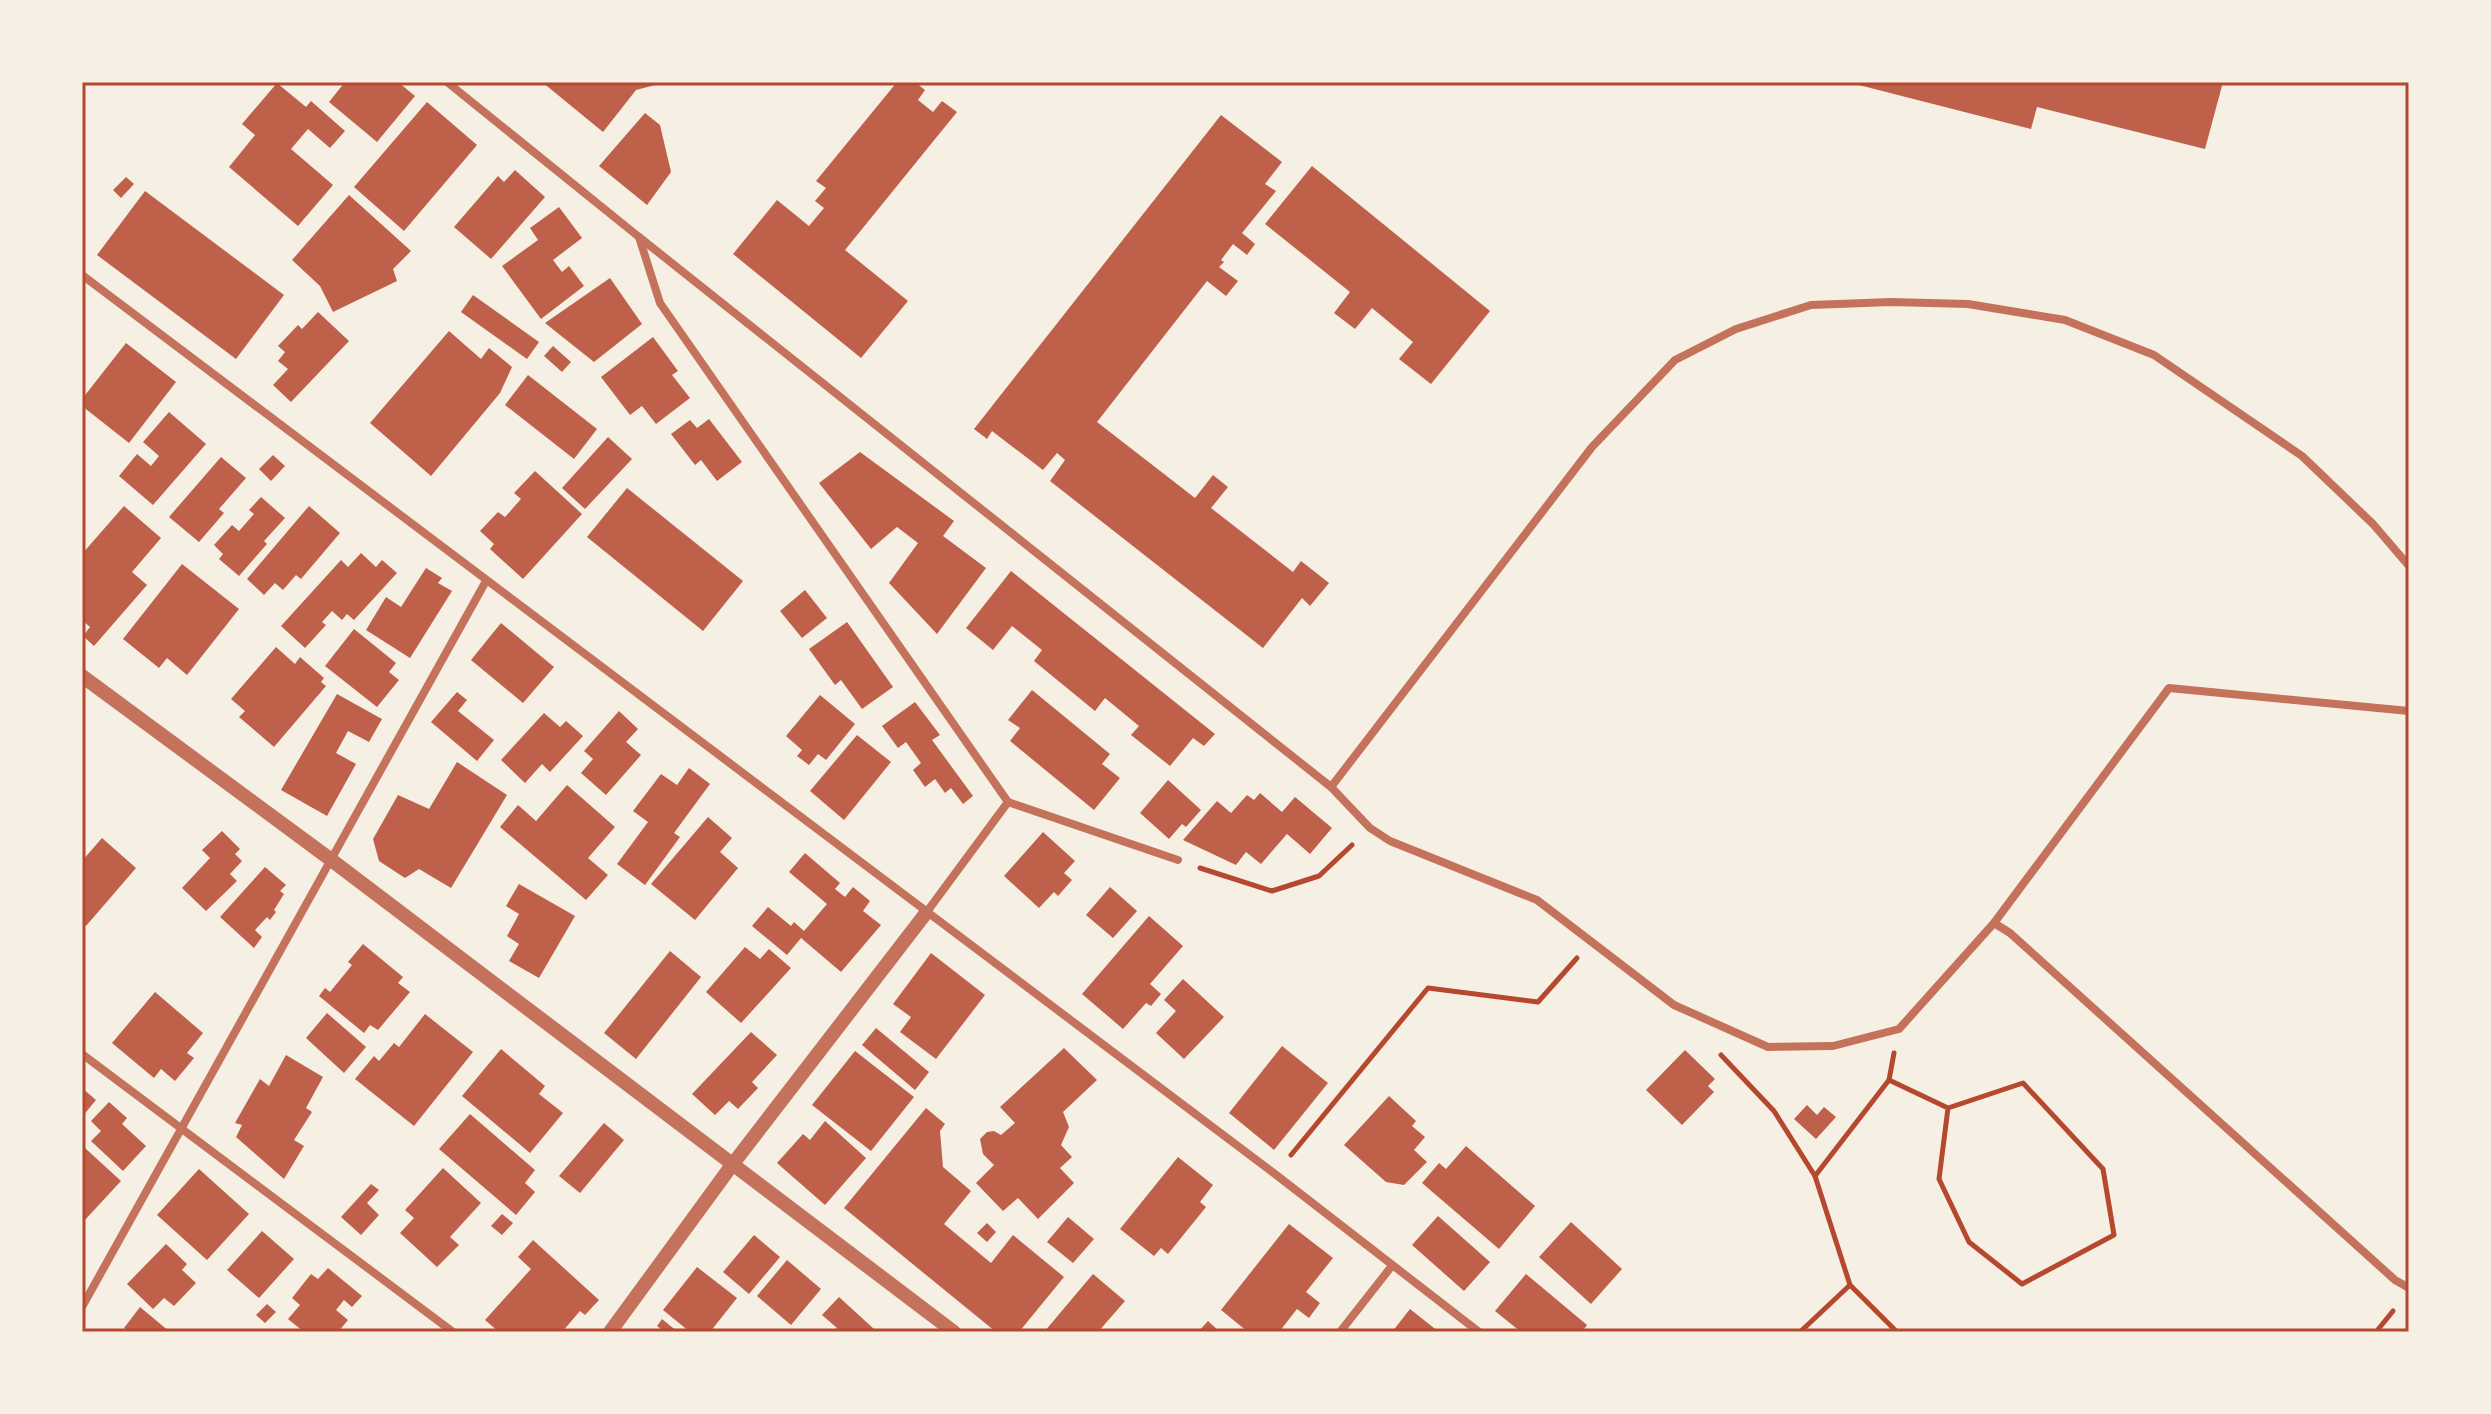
<svg xmlns="http://www.w3.org/2000/svg" width="2491" height="1414" font-family="'Asap Condensed',sans-serif">
<style>
.building{fill:#bf614a}
.lines{fill:none;stroke-linecap:round;stroke-linejoin:round}
.path{stroke:#b5482f;stroke-width:5}
.minor{stroke:#c5725c;stroke-width:8}
.tertiary{stroke:#c5725c;stroke-width:14}
.neatline{fill:none;stroke:#b5482f;stroke-width:3}
</style>
<rect width="100%" height="100%" fill="#f6efe4"/>
<!-- building -->
<g class="building">
<polygon points="345,82 398,82 415,96 377,142 329,102"/>
<polygon points="542,82 662,82 663,83 636,90 603,132"/>
<polygon points="897,82 915,82 925,90 918,100 933,112 942,101 957,112 845,250 908,301 861,358 733,254 777,200 809,226 824,208 815,201 826,188 816,181"/>
<polygon points="1847,82 2223,82 2205,149 2037,107 2031,129"/>
<polygon points="277,83 306,107 311,101 345,131 330,148 308,129 291,149 333,185 298,226 229,167 255,135 242,124"/>
<polygon points="427,102 477,145 404,231 354,187"/>
<polygon points="645,113 660,125 671,172 647,205 599,166"/>
<polygon points="1221,115 1282,162 1265,184 1276,191 1242,233 1255,244 1247,255 1233,244 1221,260 1224,262 1219,267 1238,281 1226,296 1207,281 1097,422 1195,498 1213,475 1228,487 1211,508 1293,572 1301,561 1329,583 1310,606 1302,598 1263,648 1050,481 1065,460 1057,453 1043,470 992,431 987,439 974,429"/>
<polygon points="1312,166 1490,311 1431,384 1399,359 1413,342 1372,308 1355,329 1334,313 1350,292 1265,224"/>
<polygon points="515,170 545,197 491,259 454,227 498,176 504,182"/>
<polygon points="126,177 134,184 121,198 113,190"/>
<polygon points="145,191 284,295 236,359 97,255"/>
<polygon points="349,195 411,251 393,269 397,281 333,312 320,286 292,260"/>
<polygon points="559,207 582,238 553,260 562,272 569,266 584,286 541,319 502,266 538,240 530,228"/>
<polygon points="610,278 642,324 594,362 545,323"/>
<polygon points="473,295 539,342 527,359 461,312"/>
<polygon points="318,312 349,341 291,402 273,385 288,369 278,361 285,352 278,346 298,325 302,329"/>
<polygon points="449,331 481,359 489,348 512,367 500,393 431,476 370,423"/>
<polygon points="653,337 678,371 672,375 690,398 656,424 642,406 630,415 601,377"/>
<polygon points="126,343 176,382 129,443 82,406 82,399"/>
<polygon points="553,346 571,362 562,372 544,356"/>
<polygon points="528,375 597,429 574,459 505,405"/>
<polygon points="169,412 206,444 153,505 119,476 137,454 151,466 159,456 143,442"/>
<polygon points="709,419 742,462 717,481 701,460 695,465 671,434 690,420 697,428"/>
<polygon points="608,437 632,459 585,509 562,488"/>
<polygon points="860,452 954,521 943,536 986,568 937,634 889,583 918,543 897,527 871,549 819,483"/>
<polygon points="273,455 285,466 271,481 259,469"/>
<polygon points="221,457 246,478 219,509 224,513 199,542 169,517"/>
<polygon points="535,471 582,514 523,579 490,549 494,544 480,531 498,512 505,517 521,499 514,493"/>
<polygon points="627,488 743,581 703,631 587,537"/>
<polygon points="261,497 285,518 264,541 267,544 239,576 219,559 223,554 214,545 232,525 239,531 254,514 249,510"/>
<polygon points="124,506 161,538 132,572 147,585 94,646 83,636 90,627 82,620 82,554"/>
<polygon points="309,506 340,533 301,579 296,575 283,590 275,583 264,595 247,579"/>
<polygon points="361,553 376,567 382,560 397,573 354,620 347,614 342,620 332,611 322,622 326,625 305,648 281,626 341,560 348,567"/>
<polygon points="182,564 239,609 187,675 167,658 159,668 123,639"/>
<polygon points="426,568 442,578 438,583 452,591 410,658 366,630 386,597 401,607"/>
<polygon points="1011,571 1215,734 1204,746 1193,738 1170,766 1131,735 1139,726 1105,698 1095,711 1034,661 1042,650 1012,626 993,650 966,628"/>
<polygon points="805,590 827,618 802,638 780,611"/>
<polygon points="847,622 893,687 862,709 841,680 835,685 809,649"/>
<polygon points="501,623 554,667 523,703 471,660"/>
<polygon points="354,629 396,663 389,672 399,680 377,707 325,666"/>
<polygon points="276,647 295,664 300,657 324,678 321,682 326,686 274,747 239,717 245,711 231,699"/>
<polygon points="1032,690 1110,754 1102,764 1120,778 1094,810 1010,741 1020,728 1008,720"/>
<polygon points="457,692 467,700 458,711 494,740 477,761 431,722"/>
<polygon points="337,694 382,719 369,742 348,731 336,753 356,764 327,816 281,790"/>
<polygon points="820,695 855,724 826,760 818,754 809,765 797,756 802,750 786,736"/>
<polygon points="915,702 940,735 932,740 973,796 963,804 951,788 945,793 935,779 925,787 913,770 921,763 906,742 898,748 882,726"/>
<polygon points="619,711 638,729 626,742 641,755 606,795 581,773 593,759 584,751"/>
<polygon points="544,713 560,727 566,721 583,736 550,772 542,764 525,783 501,760"/>
<polygon points="857,735 891,762 844,820 810,791"/>
<polygon points="457,762 507,795 451,888 419,869 405,878 379,861 373,839 398,795 429,809"/>
<polygon points="689,768 710,784 674,833 680,837 645,885 617,864 648,822 633,811 661,774 677,785"/>
<polygon points="1168,780 1201,810 1186,827 1182,824 1169,839 1140,813"/>
<polygon points="567,785 615,827 588,858 608,875 586,900 500,827 518,805 536,821"/>
<polygon points="1260,793 1282,812 1295,797 1332,828 1310,854 1287,834 1261,864 1246,852 1236,865 1183,840 1217,801 1231,813 1247,795 1254,800"/>
<polygon points="708,817 732,838 720,852 738,868 695,920 651,884"/>
<polygon points="222,831 240,849 235,854 242,861 230,874 237,881 206,911 182,888 210,858 202,850"/>
<polygon points="1043,832 1075,861 1064,873 1072,880 1058,896 1054,892 1039,908 1004,876"/>
<polygon points="102,838 136,868 86,926 82,922 82,861"/>
<polygon points="805,853 840,883 835,889 845,897 853,887 870,901 863,911 881,925 841,972 801,938 787,955 752,926 768,907 791,926 794,922 804,931 827,904 789,872"/>
<polygon points="265,867 286,885 280,891 284,894 274,910 276,912 270,920 267,917 255,930 262,937 254,948 220,917"/>
<polygon points="519,884 575,916 539,978 509,961 519,944 507,936 519,914 506,906"/>
<polygon points="1110,887 1137,911 1113,938 1086,915"/>
<polygon points="1149,916 1183,946 1150,984 1161,994 1151,1006 1146,1003 1123,1029 1082,994"/>
<polygon points="363,944 403,977 398,983 410,992 378,1030 370,1025 364,1033 319,996 325,988 330,992 352,965 348,962"/>
<polygon points="745,947 760,959 769,949 791,968 741,1023 706,992"/>
<polygon points="670,951 701,977 636,1059 604,1033"/>
<polygon points="931,953 985,995 936,1059 900,1032 911,1017 893,1004"/>
<polygon points="1183,979 1224,1017 1184,1059 1156,1033 1176,1011 1164,1000"/>
<polygon points="155,992 203,1033 187,1053 194,1058 175,1081 161,1069 154,1078 112,1043"/>
<polygon points="327,1013 366,1047 344,1073 306,1038"/>
<polygon points="425,1014 473,1052 414,1126 355,1079 374,1056 379,1061 394,1043 399,1047"/>
<polygon points="876,1028 929,1072 915,1090 862,1045"/>
<polygon points="751,1032 777,1055 752,1082 758,1088 738,1109 729,1101 715,1115 692,1094"/>
<polygon points="1282,1046 1328,1083 1274,1150 1229,1113"/>
<polygon points="1064,1048 1097,1080 1063,1112 1069,1127 1061,1145 1072,1157 1060,1168 1074,1183 1038,1219 1018,1198 1003,1211 976,1183 994,1165 983,1154 980,1139 987,1132 994,1131 1001,1135 1015,1123 1000,1107"/>
<polygon points="501,1049 545,1086 539,1094 563,1113 530,1153 462,1096"/>
<polygon points="1685,1050 1715,1079 1708,1086 1714,1092 1682,1125 1646,1090"/>
<polygon points="855,1051 914,1097 871,1151 812,1105"/>
<polygon points="286,1055 323,1077 306,1108 312,1112 294,1140 304,1146 284,1179 236,1137 242,1125 235,1123 260,1079 269,1086"/>
<polygon points="82,1088 96,1100 82,1117"/>
<polygon points="1389,1096 1416,1121 1412,1126 1425,1137 1414,1150 1427,1162 1404,1185 1386,1182 1344,1145"/>
<polygon points="109,1102 127,1118 122,1124 146,1146 123,1171 91,1141 101,1131 91,1121"/>
<polygon points="1807,1105 1817,1115 1824,1107 1836,1117 1816,1139 1794,1119"/>
<polygon points="926,1108 945,1124 940,1131 943,1167 971,1191 944,1224 991,1263 1013,1235 1064,1277 1019,1332 996,1332 844,1208"/>
<polygon points="470,1114 535,1170 525,1183 535,1192 516,1215 439,1149"/>
<polygon points="825,1121 866,1158 825,1205 777,1163 803,1134 810,1140"/>
<polygon points="604,1123 624,1140 580,1193 559,1176"/>
<polygon points="1466,1146 1535,1206 1499,1249 1422,1183 1439,1163 1446,1169"/>
<polygon points="85,1148 121,1181 84,1221 82,1150"/>
<polygon points="1178,1157 1213,1185 1200,1202 1206,1207 1168,1254 1161,1248 1154,1256 1120,1229"/>
<polygon points="443,1168 481,1203 450,1237 459,1245 437,1267 400,1233 414,1218 405,1210"/>
<polygon points="199,1169 249,1214 207,1260 157,1215"/>
<polygon points="371,1184 379,1190 367,1203 379,1215 361,1235 341,1217"/>
<polygon points="502,1214 513,1223 502,1235 491,1226"/>
<polygon points="1438,1216 1490,1262 1464,1291 1412,1245"/>
<polygon points="1068,1217 1094,1239 1073,1263 1047,1242"/>
<polygon points="1571,1222 1622,1269 1591,1304 1539,1257"/>
<polygon points="987,1223 996,1232 987,1242 977,1233"/>
<polygon points="1289,1224 1333,1258 1306,1292 1320,1303 1309,1318 1297,1309 1279,1332 1248,1332 1221,1310"/>
<polygon points="262,1231 294,1259 259,1298 227,1270"/>
<polygon points="754,1235 780,1257 749,1294 723,1272"/>
<polygon points="533,1240 599,1300 585,1315 580,1311 562,1332 499,1332 485,1320 531,1269 518,1257"/>
<polygon points="166,1244 187,1264 182,1270 196,1283 174,1306 164,1298 153,1309 127,1284"/>
<polygon points="787,1260 821,1289 791,1325 757,1296"/>
<polygon points="697,1267 737,1298 710,1332 690,1332 663,1310"/>
<polygon points="328,1268 362,1296 352,1307 344,1300 336,1310 348,1320 338,1332 304,1332 288,1319 300,1305 292,1298 311,1274 318,1279"/>
<polygon points="1093,1274 1125,1301 1098,1332 1044,1332"/>
<polygon points="1526,1274 1587,1325 1582,1332 1521,1332 1495,1311"/>
<polygon points="839,1297 874,1329 871,1332 833,1332 837,1328 822,1315"/>
<polygon points="267,1304 276,1312 265,1323 256,1315"/>
<polygon points="140,1307 170,1332 129,1332 124,1328"/>
<polygon points="1410,1309 1439,1332 1392,1332"/>
<polygon points="662,1319 678,1332 665,1332 657,1326"/>
<polygon points="1208,1321 1220,1332 1198,1332"/>
</g>
<g class="lines">
<!-- path -->
<g class="path">
<polyline points="1200,868 1272,891 1319,876 1352,845"/>
<polyline points="1721,1055 1774,1111 1815,1176 1850,1285 1897,1332"/>
<polyline points="1889,1080 1948,1108 2023,1083 2103,1169 2114,1235 2022,1284 1969,1242 1939,1179 1948,1108"/>
<polyline points="1291,1155 1428,988 1538,1002 1577,958"/>
<polyline points="1815,1176 1889,1080 1894,1053"/>
<polyline points="1800,1332 1850,1285"/>
<polyline points="2376,1332 2393,1311"/>
</g>
<!-- minor -->
<g class="minor">
<polyline points="447,82 639,237 660,303 1008,802 926,913"/>
<polyline points="639,237 1331,787 1592,447 1675,360 1736,329 1811,305 1891,302 1968,304 2065,320 2154,355 2302,456 2373,524 2409,566"/>
<polyline points="82,275 1275,1174 1479,1332"/>
<polyline points="1331,787 1370,828 1390,841 1537,900 1674,1005 1768,1047 1833,1046 1899,1029 1994,923 2169,688 2409,711"/>
<polyline points="1008,802 1178,860"/>
<polyline points="1994,923 2010,933 2395,1280 2409,1288"/>
<polyline points="82,1054 453,1332"/>
<polyline points="82,1307 486,581"/>
<polyline points="1340,1332 1391,1267"/>
</g>
<!-- tertiary -->
<g class="tertiary">
<polyline points="82,676 330,859 954,1332"/>
<polyline points="610,1332 732,1165 926,913"/>
</g>
</g>
<!-- border -->
<rect width="2491" height="1414" fill="none" stroke="#f6efe4" stroke-width="168"/>
<rect x="84" y="84" width="2323" height="1246" class="neatline"/>
</svg>
